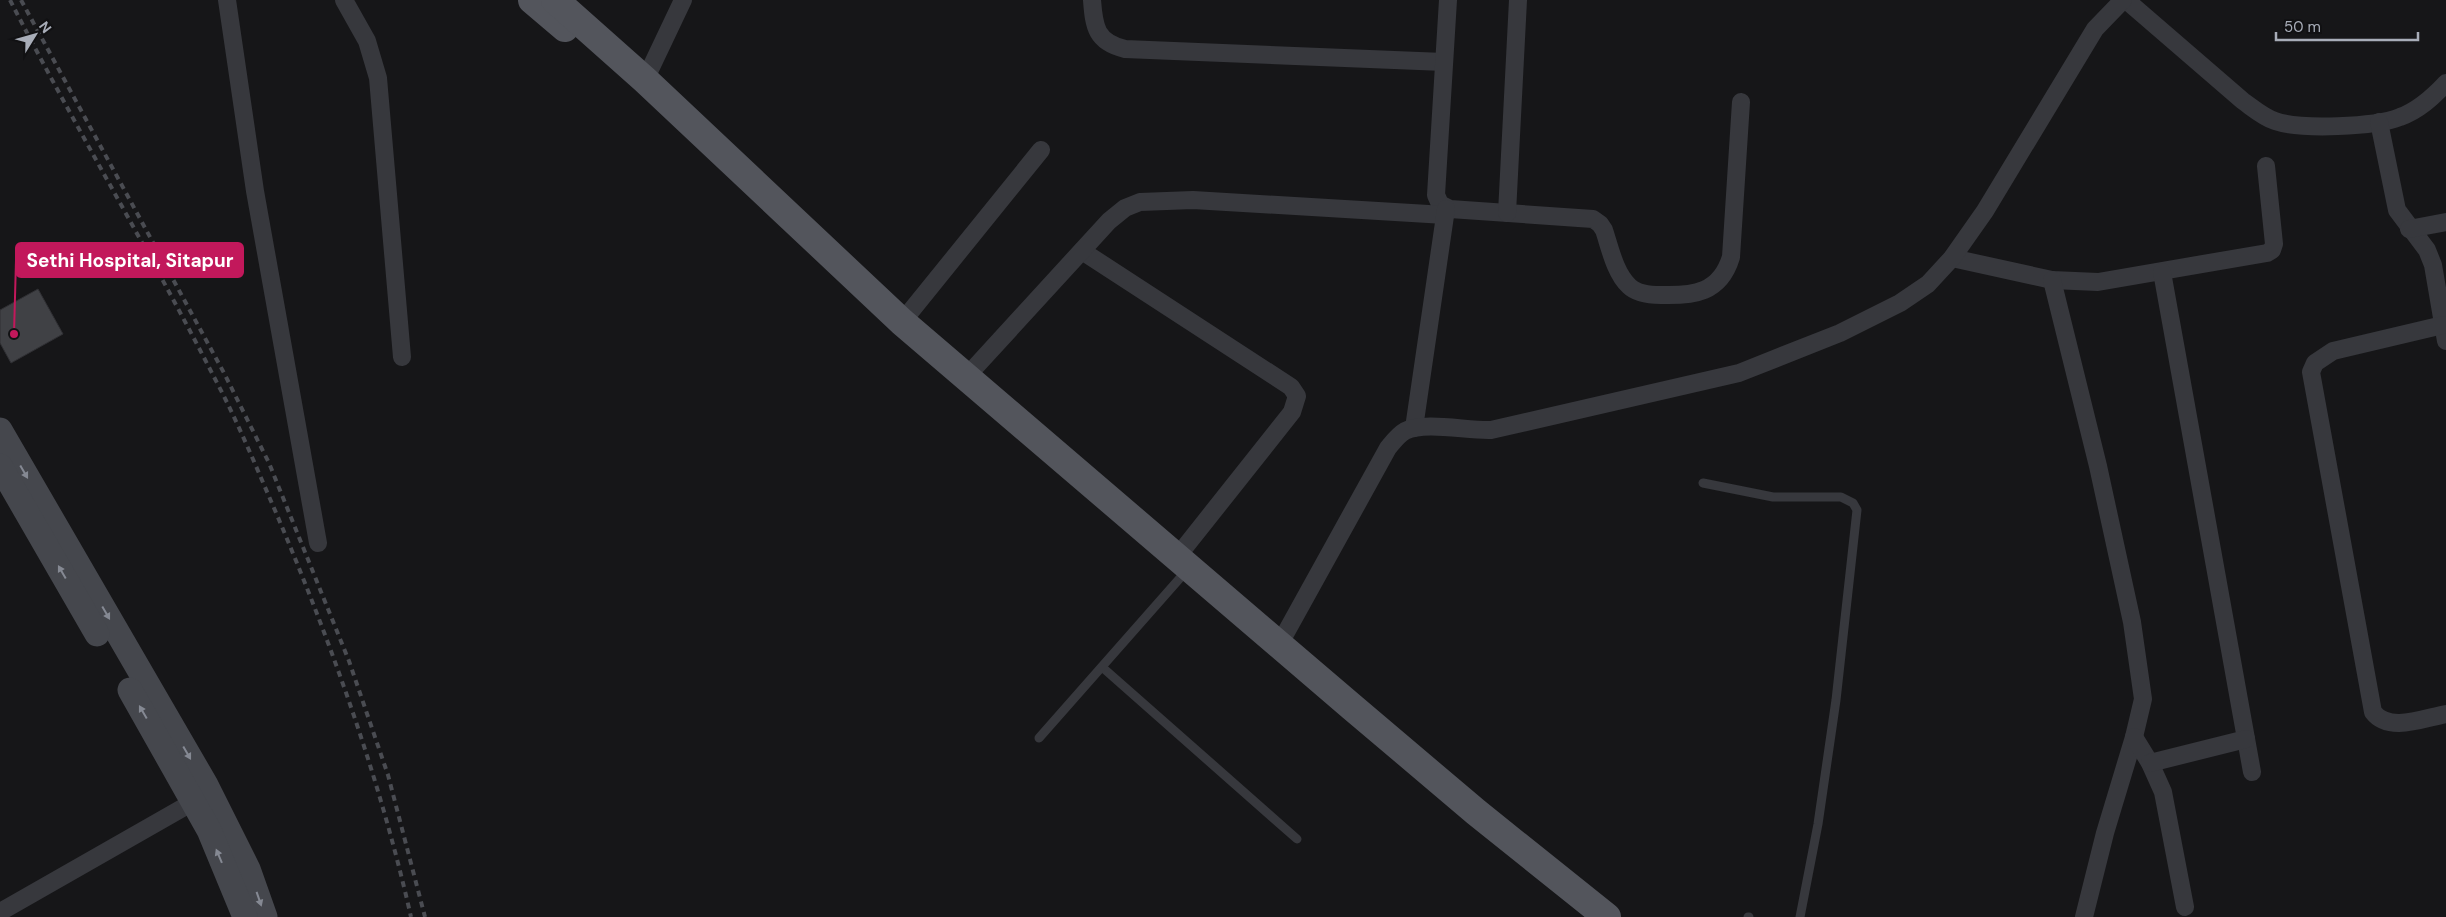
<svg xmlns="http://www.w3.org/2000/svg" width="2446" height="917" font-family="'DM Sans',sans-serif">
<style>
.building{fill:#404145;stroke:#303034}
.lines{fill:none;stroke-linecap:round;stroke-linejoin:round}
.lane{stroke:#37383d;stroke-width:9}
.street{stroke:#37383d;stroke-width:18}
.secondary{stroke:#45474d;stroke-width:25}
.primary{stroke:#53555c;stroke-width:28}
.rail{stroke:#4a4c52;stroke-width:4;stroke-dasharray:6 5;stroke-linecap:butt}
.oneway{fill:#858993}
.leader{fill:none;stroke:#c2185b;stroke-width:2}
.callout-dot{fill:#c2185b;stroke:#111113;stroke-width:2}
.callout{fill:#c2185b;stroke:#c2185b;stroke-width:2}
.callout-label{font-size:19px;text-anchor:middle;font-weight:bold;fill:#fff}
</style>
<rect width="100%" height="100%" fill="#161618"/>
<!-- building -->
<polygon class="building" points="38,289 63,334 11,363 0,343 0,310"/>
<g class="lines">
<!-- lane -->
<g class="lane">
<polyline points="1703,483 1773,497 1841,497 1853,503 1857,510 1836,700 1818,824 1800,917"/>
<polyline points="1102,667 1297,839"/>
<polyline points="1039,738 1188,569"/>
<polyline points="1748,917 1749,917"/>
</g>
<!-- street -->
<g class="street">
<polyline points="227,0 255,191 318,543"/>
<polyline points="344,0 367,41 378,78 402,357"/>
<path d="M1092,0c2,27 4,42 33,49l319,13"/>
<path d="M1448,0l-12,195 4,9 10,5 143,10 7,5 4,6c6,18 11,43 25,56 8,8 21,9 32,9 33,1 59,-2 70,-38l10,-155"/>
<path d="M2126,0l117,101c10,7 20,16 32,20 26,9 100,6 125,-4 19,-7 33,-20 46,-34"/>
<polyline points="645,80 683,0"/>
<polyline points="2379,122 2397,210 2427,250 2433,265 2446,341"/>
<polyline points="1507,213 1518,0"/>
<polyline points="2409,229 2446,222"/>
<polyline points="1082,251 1291,387 1297,396 1292,412 1177,557"/>
<polyline points="1952,258 2052,280 2098,282 2267,253 2272,250 2274,244 2266,166"/>
<polyline points="2162,272 2252,772"/>
<polyline points="2052,280 2098,466 2132,622 2143,699 2134,737 2105,833 2084,917"/>
<polyline points="902,322 1041,150"/>
<path d="M2443,325l-110,26 -18,12 -4,9 62,340c16,21 51,6 73,2"/>
<polyline points="967,376 1109,221 1125,208 1140,202 1193,200 1445,215"/>
<polyline points="1414,428 1446,209"/>
<path d="M1279,645l109,-197c5,-6 10,-13 17,-17 20,-10 62,0 86,-1l248,-57 101,-40 60,-30 28,-19 24,-26 33,-47 110,-182 28,-29"/>
<polyline points="2134,737 2150,763 2163,792 2185,907"/>
<polyline points="2150,763 2246,739"/>
<polyline points="0,912 193,802"/>
</g>
<!-- secondary -->
<g class="secondary">
<polyline points="0,430 206,785 248,869 265,917"/>
<polyline points="0,466 97,634"/>
<polyline points="130,690 209,830 245,917"/>
</g>
<!-- primary -->
<g class="primary">
<polyline points="532,0 565,28"/>
<polyline points="555,0 645,80 902,322 1352,707 1476,812 1607,917"/>
</g>
<!-- rail -->
<g class="rail">
<path d="M10,0c65,127 139,250 204,377 24,45 43,92 63,138 55,130 103,264 134,402"/>
<polyline points="21,0 224,373 269,463 349,661 388,775 425,917"/>
</g>
</g>
<!-- one-way arrows -->
<defs><path id="oneway-solid" d="M-6-.8H1V-3.2L6.5 0L1 3.2V.8H-6Z" transform="scale(1.25)"/></defs>
<g class="oneway">
<use href="#oneway-solid" transform="translate(24 472) rotate(60)"/>
<use href="#oneway-solid" transform="translate(62 572) rotate(-120)"/>
<use href="#oneway-solid" transform="translate(106 613) rotate(60)"/>
<use href="#oneway-solid" transform="translate(143 712) rotate(-120)"/>
<use href="#oneway-solid" transform="translate(187 753) rotate(60)"/>
<use href="#oneway-solid" transform="translate(219 856) rotate(-113)"/>
<use href="#oneway-solid" transform="translate(259 899) rotate(71)"/>
</g>
<!-- callouts -->
<path class="leader" d="M14 334L16 260"/>
<circle class="callout-dot" cx="14" cy="334" r="5"/>
<rect class="callout" x="16" y="243" width="227" height="34" rx="5"/>
<g class="callout-label">
<text x="130" y="267">Sethi Hospital, Sitapur</text>
</g>
<!-- north arrow -->
<g transform="translate(35 35) rotate(53)" stroke="#111113" stroke-width="4" paint-order="stroke">
<path d="M0-4L9 19L0 12L-9 19Z" fill="#a8adb8"/>
<text y="-8" font-size="14" font-weight="bold" text-anchor="middle" fill="#a8adb8">N</text>
</g>
<!-- scale -->
<path d="M2276 32v8h142v-8" fill="none" stroke="#a8adb8" stroke-width="2.5"/>
<text x="2284" y="32" font-size="15" fill="#a8adb8" stroke="#111113" stroke-width="4" paint-order="stroke">50 m</text>
</svg>
